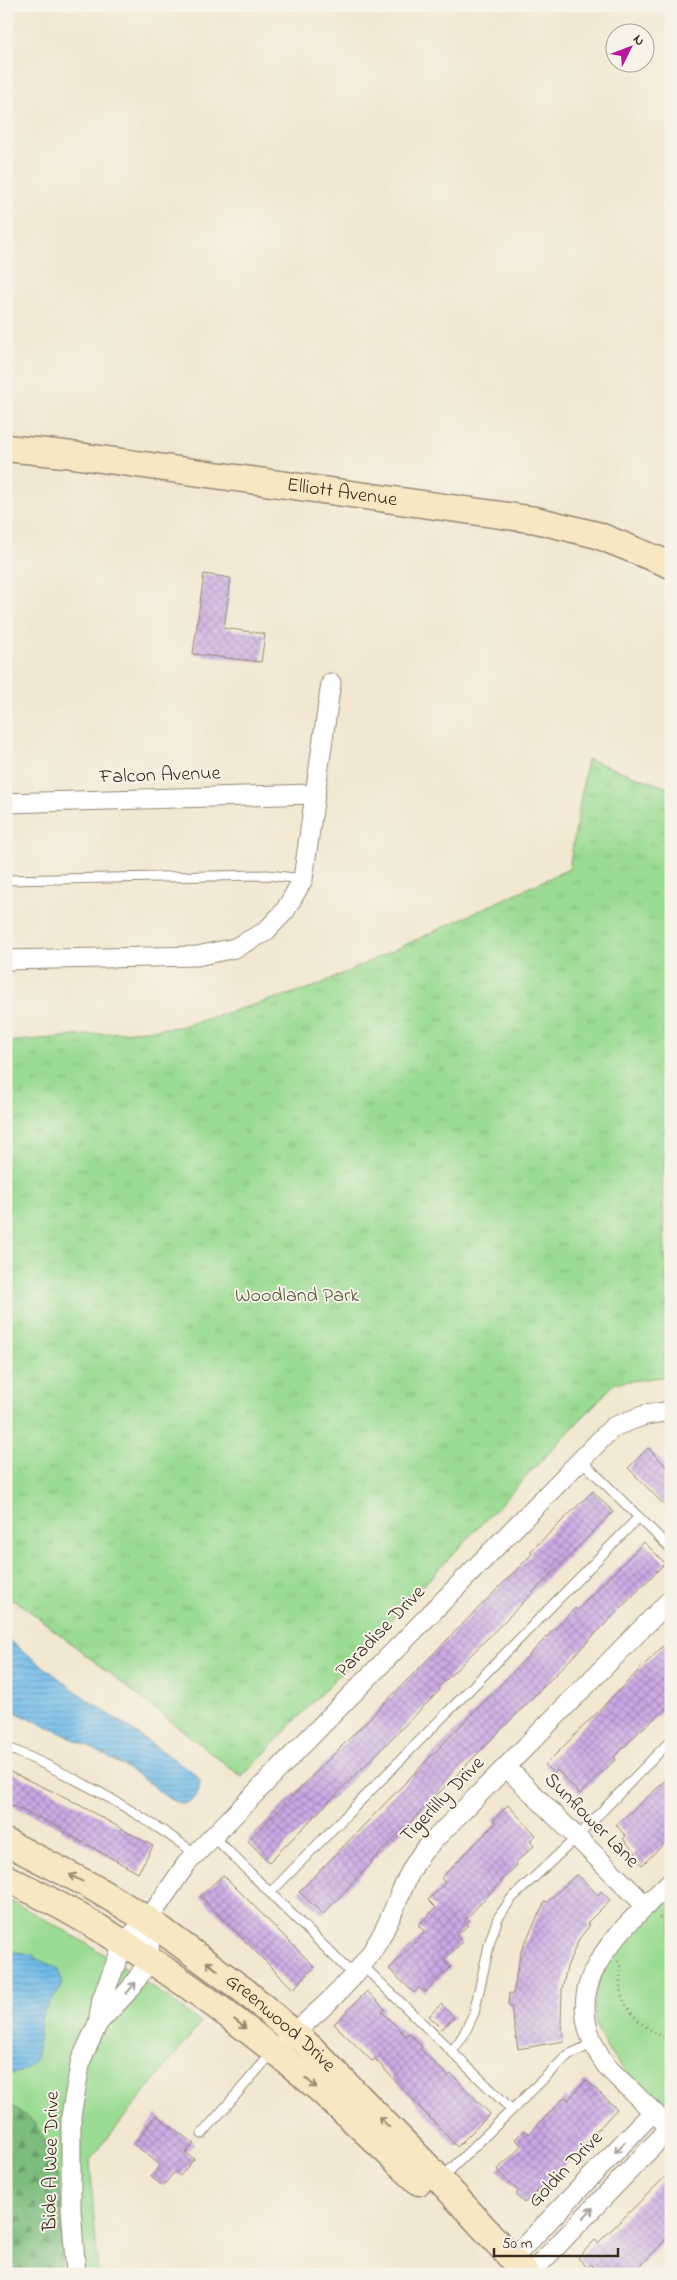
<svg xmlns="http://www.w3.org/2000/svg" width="677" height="2280" font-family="'Indie Flower',sans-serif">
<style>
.grass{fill:#9adc93;stroke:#6a8358}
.forest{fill:url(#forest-firs);stroke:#5b734e}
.park{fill:url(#park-tufts);stroke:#6a8358}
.water{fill:url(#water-rules);stroke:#567384}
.building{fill:url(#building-cross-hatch)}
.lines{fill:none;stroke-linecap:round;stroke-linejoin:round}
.lane-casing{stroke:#968877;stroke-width:11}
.street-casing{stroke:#968877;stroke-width:21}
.secondary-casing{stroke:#968877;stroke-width:29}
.path{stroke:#968877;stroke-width:3;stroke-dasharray:1 4;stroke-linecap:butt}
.lane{stroke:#fff;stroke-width:9}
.street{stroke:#fff;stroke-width:19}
.secondary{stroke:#f7e8c3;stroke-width:26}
.oneway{stroke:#998970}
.oneway2{stroke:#a79f9a}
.labels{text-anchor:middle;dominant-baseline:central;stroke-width:4;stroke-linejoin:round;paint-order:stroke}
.street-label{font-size:20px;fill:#3b2a1e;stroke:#f7f3e8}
.park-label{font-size:20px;fill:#53563b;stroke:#f7f3e8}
</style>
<defs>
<pattern id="forest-firs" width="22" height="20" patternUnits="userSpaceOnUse" patternTransform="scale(1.25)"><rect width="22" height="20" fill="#7bbc7d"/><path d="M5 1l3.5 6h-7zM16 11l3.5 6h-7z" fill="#696"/></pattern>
<pattern id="park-tufts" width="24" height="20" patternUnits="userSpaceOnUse" patternTransform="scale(1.25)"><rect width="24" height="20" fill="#9adc93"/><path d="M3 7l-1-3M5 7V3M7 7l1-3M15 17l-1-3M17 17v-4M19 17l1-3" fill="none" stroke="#86bd7e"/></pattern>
<pattern id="water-rules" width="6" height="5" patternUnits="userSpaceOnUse" patternTransform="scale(1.25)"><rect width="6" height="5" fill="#71bcea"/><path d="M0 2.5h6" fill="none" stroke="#5e99bd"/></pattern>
<pattern id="building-cross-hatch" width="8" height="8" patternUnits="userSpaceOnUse" patternTransform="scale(1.25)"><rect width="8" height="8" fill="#caa8e5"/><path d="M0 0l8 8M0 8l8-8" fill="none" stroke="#a589b9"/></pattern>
</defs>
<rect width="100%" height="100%" fill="#f7f3e8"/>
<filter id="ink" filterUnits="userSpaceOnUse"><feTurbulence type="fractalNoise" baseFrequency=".02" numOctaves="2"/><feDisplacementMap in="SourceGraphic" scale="10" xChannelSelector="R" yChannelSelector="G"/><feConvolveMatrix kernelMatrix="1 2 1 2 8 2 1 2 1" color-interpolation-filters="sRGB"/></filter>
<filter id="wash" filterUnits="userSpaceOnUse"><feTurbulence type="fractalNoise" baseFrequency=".0096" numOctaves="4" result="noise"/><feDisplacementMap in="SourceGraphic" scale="20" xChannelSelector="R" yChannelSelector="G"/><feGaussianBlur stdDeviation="1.12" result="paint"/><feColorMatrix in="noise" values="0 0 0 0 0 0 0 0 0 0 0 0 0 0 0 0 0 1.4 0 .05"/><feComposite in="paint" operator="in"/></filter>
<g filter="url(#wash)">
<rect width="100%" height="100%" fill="#f2e7d0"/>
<!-- grass -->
<g class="grass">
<path d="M671,1894v221c-21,-21 -52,-45 -66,-70 -36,-63 27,-111 66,-151z"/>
<path d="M6,1899c69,34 134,77 195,124l-111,137 8,114h-92z"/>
</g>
<!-- forest -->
<polygon class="forest" points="6,2102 34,2122 53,2156 62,2202 63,2252 56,2274 6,2274 6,2175 8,2169 6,2167"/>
<!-- park -->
<polygon class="park" points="587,759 671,789 671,1131 662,1180 670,1376 615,1383 242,1777 22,1605 6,1597 6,1042 179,1027 314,987 569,869"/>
<!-- water -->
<g class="water">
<path d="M6,1638l79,60 108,74 7,8c0,11 -4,24 -19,23 -13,-1 -24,-15 -35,-22 -41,-30 -94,-52 -140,-73z"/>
<path d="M10,1951l25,4 1,3c7,5 16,6 23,12l3,16c-4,9 -13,15 -18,25 -12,27 7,60 -38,63v-122z"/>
</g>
<g id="blocks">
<!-- building -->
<g class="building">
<polygon points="204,574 231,578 224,628 265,634 261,662 193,654"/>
<polygon points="648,1448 671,1471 671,1512 628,1468"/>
<polygon points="593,1491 613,1512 438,1688 440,1690 269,1862 248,1841 532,1554 530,1552"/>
<polygon points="644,1542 665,1563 371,1862 372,1863 323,1914 299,1892 575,1608 577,1610"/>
<polygon points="664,1645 671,1652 671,1704 640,1731 614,1757 616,1759 580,1794 557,1770 554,1774 545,1765"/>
<polygon points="6,1770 65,1797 153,1846 138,1873 61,1830 62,1828 6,1803"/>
<polygon points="671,1776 671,1837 642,1865 633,1855 636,1853 623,1839 626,1836 616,1825"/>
<polygon points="508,1805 536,1835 530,1841 534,1846 515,1863 517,1865 464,1921 468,1925 456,1936 462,1942 444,1960 451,1967 425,1992 419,1987 414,1993 389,1969 425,1932 418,1925 436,1908 428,1900 445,1883 441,1878 496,1823 493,1820"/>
<polygon points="577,1874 598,1895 601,1891 610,1900 587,1923 590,1925 579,1939 567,1967 562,1989 561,2023 564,2041 518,2049 511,2006 508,2006 509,1993 513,1994 521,1951 545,1901 547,1902"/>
<polygon points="223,1875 315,1967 293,1989 200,1896"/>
<polygon points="367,1991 385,2009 382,2012 406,2036 409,2033 422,2047 420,2049 448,2076 451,2074 490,2114 457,2147 375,2059 372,2061 334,2024"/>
<polygon points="441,2004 454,2017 442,2029 429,2016"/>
<polygon points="586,2080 617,2109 558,2172 524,2203 516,2194 519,2192 497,2170 522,2146 515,2139 524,2130 529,2134 565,2097 568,2100"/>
<polygon points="156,2115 194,2144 186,2153 194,2159 180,2176 175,2171 163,2186 151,2177 160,2165 134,2144"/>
<polygon points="671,2171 671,2234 633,2274 601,2274 591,2264 588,2268 578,2258 595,2240 598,2243"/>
</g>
</g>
</g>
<g filter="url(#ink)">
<use href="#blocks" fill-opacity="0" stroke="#968877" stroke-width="1"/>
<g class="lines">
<!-- lane casing -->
<g class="lane-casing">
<g id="lane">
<polyline points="6,880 268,875 303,879"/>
<polyline points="581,1460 671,1549"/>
<path d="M6,1747c67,28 131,64 190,107"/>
<polyline points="213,1836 353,1975"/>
<polyline points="270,1893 639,1517"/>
<polyline points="362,1965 511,2109"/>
<polyline points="452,2051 463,2036 474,2013 490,1941 498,1918 511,1899 576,1838 671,1740"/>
<polyline points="202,2134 272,2053"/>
<polyline points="442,2178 568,2055 592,2044"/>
</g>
</g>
<!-- street casing -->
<g class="street-casing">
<g id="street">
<polyline points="6,803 314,794"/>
<polyline points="6,960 197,956 235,948 265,932 285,911 303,879 331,683"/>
<polyline points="506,1767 646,1906"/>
<path d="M671,1881c-55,55 -122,106 -63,187l63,61"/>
<polyline points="98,2023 131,1988 150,1959 148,1920"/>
<path d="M286,2040c33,-29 71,-61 93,-100 18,-31 24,-63 46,-91l246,-250"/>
<polyline points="511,2260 653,2112"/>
<polyline points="76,2274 71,2209 71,2116 81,2060 98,2023 102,1999 124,1942 148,1920 187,1863 613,1427 645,1415 671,1411"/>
<polyline points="530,2274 670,2128"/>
</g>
</g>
<!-- secondary casing -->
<g class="secondary-casing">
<g id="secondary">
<path id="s1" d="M6,448l59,6 471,66 61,15 74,30"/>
<path id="s2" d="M6,1842l83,43 59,35 98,72 65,56 119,121 96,105"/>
<path d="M6,1878c96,46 184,105 267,172 51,41 98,87 146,132"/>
</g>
</g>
<!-- path -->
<g class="path">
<polyline points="659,1918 671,1914"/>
<path d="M618,1961c5,9 1,18 2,27 3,23 29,46 51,51"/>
</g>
<!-- lane -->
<use href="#lane" class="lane"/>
<!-- street -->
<use href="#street" class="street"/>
<!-- secondary -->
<use href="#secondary" class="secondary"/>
</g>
<!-- one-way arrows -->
<defs><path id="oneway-shaft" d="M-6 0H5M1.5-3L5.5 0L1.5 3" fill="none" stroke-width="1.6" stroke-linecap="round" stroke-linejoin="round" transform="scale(1.25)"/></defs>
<g class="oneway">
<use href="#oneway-shaft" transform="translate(76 1878) rotate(-152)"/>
<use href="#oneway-shaft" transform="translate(212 1966) rotate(-142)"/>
<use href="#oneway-shaft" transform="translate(240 2024) rotate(38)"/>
<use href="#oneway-shaft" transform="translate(311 2083) rotate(41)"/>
<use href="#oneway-shaft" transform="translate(384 2122) rotate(-134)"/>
</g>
<g class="oneway2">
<use href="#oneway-shaft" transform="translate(131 1988) rotate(-51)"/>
<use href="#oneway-shaft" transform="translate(620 2147) rotate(134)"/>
<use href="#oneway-shaft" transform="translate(588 2213) rotate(-46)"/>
</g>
</g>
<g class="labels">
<!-- street labels -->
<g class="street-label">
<text stroke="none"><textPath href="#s1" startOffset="339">Elliott Avenue</textPath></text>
<text transform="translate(160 776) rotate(-2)">Falcon Avenue</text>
<text transform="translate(381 1632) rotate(-46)">Paradise Drive</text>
<text transform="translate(443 1800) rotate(-46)">Tigerlilly Drive</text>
<text transform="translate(591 1821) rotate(45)">Sunflower Lane</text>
<text stroke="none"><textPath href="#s2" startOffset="330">Greenwood Drive</textPath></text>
<text transform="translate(52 2161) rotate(-89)">Bide A Wee Drive</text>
<text transform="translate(566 2170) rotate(-46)">Goldin Drive</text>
</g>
<!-- park labels -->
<g class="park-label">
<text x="297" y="1296">Woodland Park</text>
</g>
</g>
<!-- margin -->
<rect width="677" height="2280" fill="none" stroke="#f7f3e8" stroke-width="25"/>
<!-- north arrow -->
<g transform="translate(630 48) rotate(48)"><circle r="24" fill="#f7f3e8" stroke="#aca397"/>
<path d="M0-4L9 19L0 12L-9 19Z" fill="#b5179e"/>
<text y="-8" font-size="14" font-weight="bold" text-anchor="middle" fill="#3b2a1e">N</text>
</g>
<!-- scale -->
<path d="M494 2248v8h124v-8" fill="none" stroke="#3b2a1e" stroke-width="2.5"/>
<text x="502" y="2248" font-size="15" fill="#3b2a1e" stroke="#f7f3e8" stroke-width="4" paint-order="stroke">50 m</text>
</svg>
